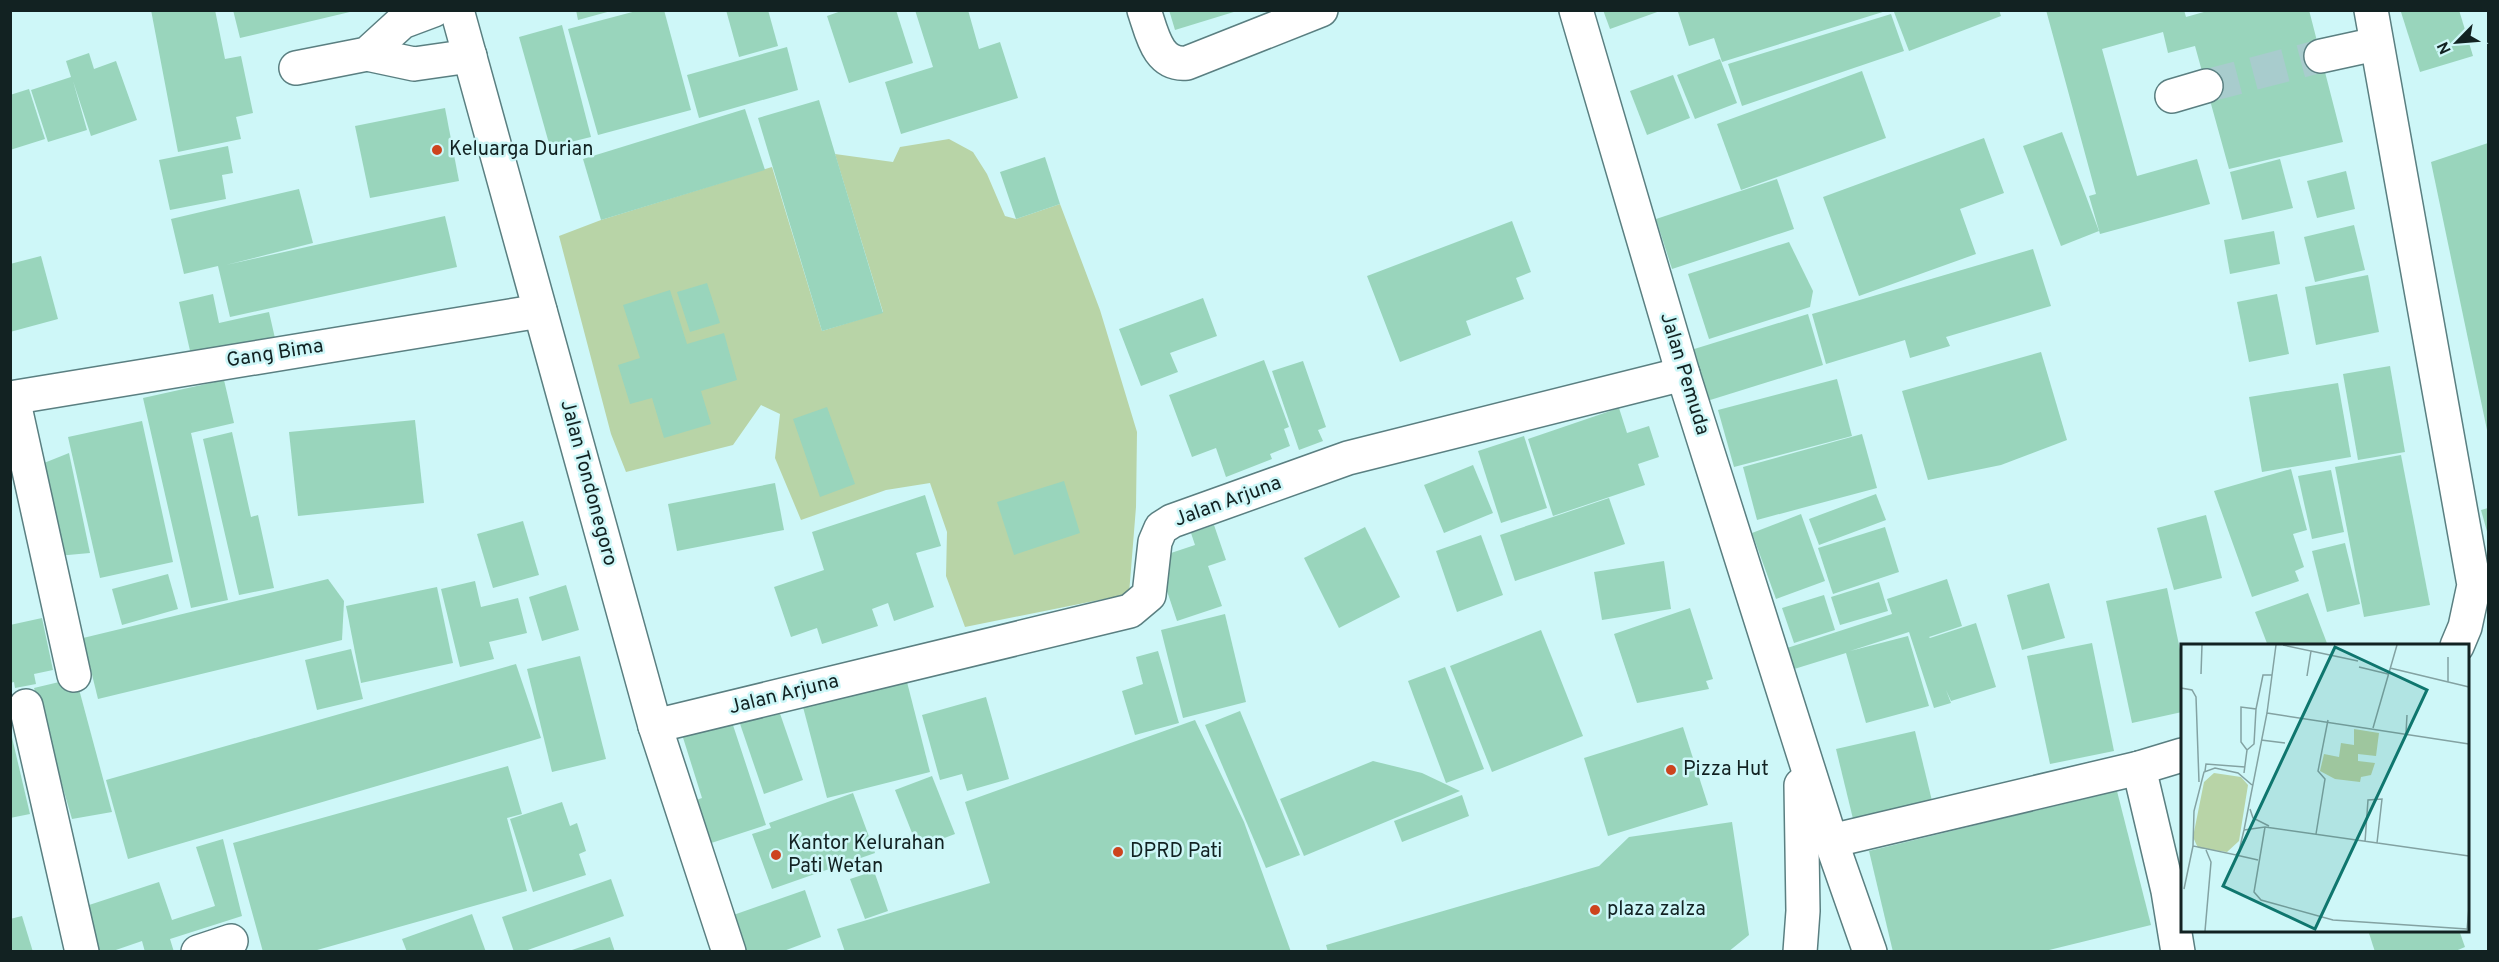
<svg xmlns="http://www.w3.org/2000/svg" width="2499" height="962" font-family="Overpass,sans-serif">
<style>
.green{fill:#b8d4a7}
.building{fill:#99d5bc}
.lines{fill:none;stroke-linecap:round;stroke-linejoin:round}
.minor-tunnel{stroke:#a8cccd;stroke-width:33;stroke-dasharray:33 16;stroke-linecap:butt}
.minor-casing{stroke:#5a7f81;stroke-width:36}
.major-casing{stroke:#5a7f81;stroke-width:36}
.minor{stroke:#fff;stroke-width:33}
.major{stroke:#fff;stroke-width:33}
.poi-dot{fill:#cd441e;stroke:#cef7f8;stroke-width:2}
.labels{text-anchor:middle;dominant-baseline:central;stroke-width:5;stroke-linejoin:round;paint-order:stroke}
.poi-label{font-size:20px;fill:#122222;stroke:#cef7f8;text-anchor:start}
.street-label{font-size:20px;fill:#122222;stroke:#cef7f8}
.inset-road{fill:none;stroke:#83a2a2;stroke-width:1.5}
.view{fill:#0f766e;fill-opacity:0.15;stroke:#0f766e;stroke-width:3}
.inset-edge{fill:none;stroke:#122222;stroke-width:3}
</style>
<rect width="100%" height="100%" fill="#cef7f8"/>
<!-- green -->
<polygon class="green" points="949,139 973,152 987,174 1005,216 1016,219 1060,204 1100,310 1137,432 1136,507 1129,594 965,627 946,576 947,532 930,483 886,490 801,520 775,458 780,414 761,405 733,445 626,472 611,434 559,236 601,220 772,167 822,331 883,312 835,154 893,162 900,147"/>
<!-- building -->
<g class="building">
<polygon points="151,10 215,10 225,59 241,56 253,113 236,117 241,139 178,152"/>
<polygon points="233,10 354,10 354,11 240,38"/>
<polygon points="576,10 611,10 611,11 578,20"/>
<polygon points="640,10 664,10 691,110 598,135 568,29"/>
<polygon points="726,10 768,10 778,46 739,57"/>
<polygon points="844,10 896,10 913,63 849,83 827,16"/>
<polygon points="915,10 968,10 979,49 1000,42 1018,98 901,134 885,82 933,67"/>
<polygon points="1169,10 1236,10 1237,11 1175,30"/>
<polygon points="1603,10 1660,10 1660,11 1610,29"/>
<polygon points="1685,10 1886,10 1886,11 1722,62 1714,38 1689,46 1678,12"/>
<polygon points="1896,10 1999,10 2001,16 1909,51 1894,12"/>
<polygon points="2046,10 2184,10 2186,17 2211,10 2309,10 2343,142 2229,169 2195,46 2168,53 2163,32 2102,49 2137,176 2197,159 2210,204 2100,234 2089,196 2096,194"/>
<polygon points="2405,10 2459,10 2473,56 2420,72 2401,12"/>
<polygon points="1891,14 1904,51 1742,106 1728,64"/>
<polygon points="562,25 591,137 550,147 519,37"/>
<polygon points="787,47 798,90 699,118 687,75"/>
<polygon points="89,53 94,69 116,61 137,120 91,136 73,81 87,130 48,142 31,90 71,77 66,61"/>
<polygon points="1720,59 1737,103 1695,119 1677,75"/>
<polygon points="1862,71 1886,138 1741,190 1717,124"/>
<polygon points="1673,75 1690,118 1647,135 1630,91"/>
<polygon points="29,89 45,139 10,150 10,95"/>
<polygon points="819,100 883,313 822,331 758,118"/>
<polygon points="445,108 459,181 370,198 355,126"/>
<polygon points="745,109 765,170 601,220 583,159"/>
<polygon points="2062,132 2099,231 2061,246 2023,146"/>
<polygon points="1984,138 2004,193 1960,209 1976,254 1859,296 1823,197"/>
<polygon points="2488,143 2488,430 2487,430 2431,162"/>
<polygon points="228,146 233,173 222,175 226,199 170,210 159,160"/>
<polygon points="1045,157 1060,204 1016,219 1000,172"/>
<polygon points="2280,159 2293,208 2242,220 2230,172"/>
<polygon points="2346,171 2355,209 2317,218 2307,181"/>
<polygon points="1777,179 1794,229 1672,269 1656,219"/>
<polygon points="299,189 313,243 226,265 445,216 457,267 230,317 218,266 184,274 171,219"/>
<polygon points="1512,221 1531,272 1516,278 1524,299 1466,321 1471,335 1400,362 1367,276"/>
<polygon points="2354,225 2365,270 2315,282 2304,237"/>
<polygon points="2274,231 2280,264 2230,274 2224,240"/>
<polygon points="1789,242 1813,291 1810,307 1709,339 1688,274"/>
<polygon points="2033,249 2051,306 1946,337 1950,346 1910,358 1905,340 1826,364 1812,314"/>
<polygon points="41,256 58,319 10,332 10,264"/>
<polygon points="2368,275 2379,332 2316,345 2305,287"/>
<polygon points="707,283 720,323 690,332 677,292"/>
<polygon points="670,290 687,344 724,333 737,380 701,391 711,424 664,438 652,398 630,404 618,365 640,358 623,305"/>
<polygon points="213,294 219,323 269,312 277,347 193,364 179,302"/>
<polygon points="2277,294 2289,354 2249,362 2237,302"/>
<polygon points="1203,298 1217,336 1170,353 1178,372 1141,386 1119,329"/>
<polygon points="1808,314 1823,365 1707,401 1691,350"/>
<polygon points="2041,352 2067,440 2001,465 1928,480 1902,391"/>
<polygon points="1264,360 1289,427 1284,429 1290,446 1270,454 1272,459 1226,477 1216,448 1192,457 1169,395"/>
<polygon points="1303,361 1326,427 1318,430 1323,441 1299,450 1272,371"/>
<polygon points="2390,366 2405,452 2358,460 2343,374"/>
<polygon points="1837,379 1852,436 1734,467 1718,410"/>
<polygon points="224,380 234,423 191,433 228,600 191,608 143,398"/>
<polygon points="2338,383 2351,457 2262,472 2249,397"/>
<polygon points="827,407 855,484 820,497 793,419"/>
<polygon points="1619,408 1627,433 1649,426 1659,457 1638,464 1645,485 1553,516 1528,439"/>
<polygon points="415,420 424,503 298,516 289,432"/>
<polygon points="142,421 173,562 100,578 68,437"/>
<polygon points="232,432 251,517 258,515 274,588 239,595 203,439"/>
<polygon points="1862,434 1877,488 1757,520 1743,467"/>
<polygon points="1524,436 1547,508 1501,523 1478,451"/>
<polygon points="69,453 90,553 57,556 39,465"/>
<polygon points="2401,455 2430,605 2364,617 2335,467"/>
<polygon points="1473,465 1493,513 1444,533 1424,485"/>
<polygon points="2291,469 2307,530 2293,534 2304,567 2295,571 2299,581 2252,597 2214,491"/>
<polygon points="2331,470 2344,532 2312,539 2298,476"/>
<polygon points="1064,481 1080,533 1014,555 997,502"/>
<polygon points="775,483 784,530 677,551 668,504"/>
<polygon points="1876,494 1886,520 1819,545 1809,519"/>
<polygon points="925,495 941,546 916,553 934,607 894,621 888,603 872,609 878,626 822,644 817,628 791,637 774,587 824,570 812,532"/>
<polygon points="1609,498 1625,544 1515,581 1500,535"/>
<polygon points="2488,508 2488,535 2481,510"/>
<polygon points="1801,514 1825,581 1776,599 1752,533"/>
<polygon points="2206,515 2222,578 2174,590 2157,528"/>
<polygon points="523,521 539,575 493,588 477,534"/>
<polygon points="1214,525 1226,560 1208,566 1222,606 1177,621 1156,558 1195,545 1191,533"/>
<polygon points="1365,527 1400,597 1339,628 1304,558"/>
<polygon points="1885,527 1899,572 1833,594 1818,548"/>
<polygon points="1481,535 1503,595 1457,612 1436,551"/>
<polygon points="2345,543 2360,604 2327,612 2312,551"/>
<polygon points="1664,561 1671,609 1602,620 1594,572"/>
<polygon points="168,574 178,609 122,625 112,589"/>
<polygon points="328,579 344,601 342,640 98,699 83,638"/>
<polygon points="1947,579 1962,626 1929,637 1930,638 1976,623 1996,687 1951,701 1946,690 1951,703 1934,708 1909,632 1850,651 1908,636 1929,706 1866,723 1846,653 1791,670 1784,649 1892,614 1887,599"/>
<polygon points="475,581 481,607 518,598 527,633 489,642 494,659 460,667 441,589"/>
<polygon points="1879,582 1888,611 1840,625 1831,597"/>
<polygon points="2049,583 2065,638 2022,650 2007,595"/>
<polygon points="566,585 579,630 542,641 529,597"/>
<polygon points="437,587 453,663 361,683 346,606"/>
<polygon points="2167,588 2182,659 2182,712 2132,723 2106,601"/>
<polygon points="2308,593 2328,646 2268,646 2255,612"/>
<polygon points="1824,595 1835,630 1794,643 1782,608"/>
<polygon points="1690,608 1713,679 1706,681 1709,689 1637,703 1614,634"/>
<polygon points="1225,614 1246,702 1183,718 1161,630"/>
<polygon points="42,618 53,670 34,674 36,684 15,688 14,682 10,683 10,625"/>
<polygon points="1541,630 1583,736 1492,772 1450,666"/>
<polygon points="2092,643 2114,751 2050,764 2027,656"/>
<polygon points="351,649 363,699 317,710 305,660"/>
<polygon points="1158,651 1179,723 1135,735 1122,691 1143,684 1136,657"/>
<polygon points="580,656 606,759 552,772 527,669"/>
<polygon points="516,664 541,738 128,859 106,780"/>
<polygon points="1445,667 1484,769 1446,783 1408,681"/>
<polygon points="76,678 112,812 72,819 34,688"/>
<polygon points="907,682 930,772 827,798 803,707"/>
<polygon points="986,697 1009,779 967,791 962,774 940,780 922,715"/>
<polygon points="776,702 803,780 764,794 737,715"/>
<polygon points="1240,711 1300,855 1266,868 1205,725"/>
<polygon points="729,713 766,825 699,847 685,804 702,798 680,728"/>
<polygon points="1195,720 1244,822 1291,952 845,952 837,929 990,883 965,802"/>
<polygon points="1683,727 1708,805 1608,836 1584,758"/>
<polygon points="10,729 30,814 10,818"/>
<polygon points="1915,731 1934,809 1855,827 1836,749"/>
<polygon points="1373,761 1422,773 1460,791 1304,856 1280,799"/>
<polygon points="508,766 522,814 507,818 527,891 310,952 263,952 233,843"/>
<polygon points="932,776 955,834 918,848 895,790"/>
<polygon points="2117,791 2151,925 2041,952 1893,952 1869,851"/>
<polygon points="853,793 875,853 772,889 752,834 771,828 769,823"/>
<polygon points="1462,795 1469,816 1402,842 1394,821"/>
<polygon points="562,802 570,826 577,823 586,851 579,854 586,875 533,892 510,819"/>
<polygon points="1732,822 1749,935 1728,952 1328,952 1326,945 1599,866 1629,837"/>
<polygon points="223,839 242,916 170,939 174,952 145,952 142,941 110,952 98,952 83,907 159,882 172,920 215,906 196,847"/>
<polygon points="874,871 888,911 865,919 850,879"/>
<polygon points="611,879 624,916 522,952 514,952 502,917"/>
<polygon points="805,890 821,937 781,952 733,952 722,919"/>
<polygon points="472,914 486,952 407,952 402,939"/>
<polygon points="22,916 33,952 10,952 10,919"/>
<polygon points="2368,930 2459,930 2465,947 2453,952 2375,952"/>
<polygon points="610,937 615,952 569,952 569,951"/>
</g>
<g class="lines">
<!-- minor-tunnel -->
<polyline class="minor-tunnel" points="2206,86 2321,56"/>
<!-- minor casing -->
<g class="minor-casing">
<g id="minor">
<polyline points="457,10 655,726 729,952"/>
<path d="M1144,10c8,23 13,56 43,53l134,-53"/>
<polyline points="2371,10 2474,585 2465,627 2457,646"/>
<polyline points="367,54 414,64 470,56"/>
<polyline points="2321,56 2376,44"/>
<polyline points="296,68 367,54 402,22 434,10"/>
<polyline points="2172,96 2206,86"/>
<polyline points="10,398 540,311"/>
<polyline points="13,398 74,675"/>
<polyline points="26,706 82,952"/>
<polyline points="655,726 1130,611 1149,595 1155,542 1161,528 1172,521 1348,458 1683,374"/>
<polyline points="2139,768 2168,891 2178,952"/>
<polyline points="1831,841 2139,768 2182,755"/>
<polyline points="198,952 231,941"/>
</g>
</g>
<!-- major casing -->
<g class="major-casing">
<g id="major">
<polyline points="1576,10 1683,374 1831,841 1870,952"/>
<polyline points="1800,952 1803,911 1801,785"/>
</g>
</g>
<!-- minor -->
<use href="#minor" class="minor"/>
<!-- major -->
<use href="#major" class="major"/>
</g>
<!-- markers -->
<g class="poi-dot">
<circle cx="437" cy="150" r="6"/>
<circle cx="1671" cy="770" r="6"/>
<circle cx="1118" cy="852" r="6"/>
<circle cx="776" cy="855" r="6"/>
<circle cx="1595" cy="910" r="6"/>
</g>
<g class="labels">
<!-- poi labels -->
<g class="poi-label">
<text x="449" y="150">Keluarga Durian</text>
<text x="1683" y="770">Pizza Hut</text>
<text x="788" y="844">Kantor Kelurahan<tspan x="788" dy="23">Pati Wetan</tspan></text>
<text x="1130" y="852">DPRD Pati</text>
<text x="1607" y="910">plaza zalza</text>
</g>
<!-- street labels -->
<g class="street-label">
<text transform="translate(275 354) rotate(-9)">Gang Bima</text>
<text transform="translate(1684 374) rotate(73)">Jalan Pemuda</text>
<text transform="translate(588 483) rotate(75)">Jalan Tondonegoro</text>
<text transform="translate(1228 502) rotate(-20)">Jalan Arjuna</text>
<text transform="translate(784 695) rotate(-14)">Jalan Arjuna</text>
</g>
</g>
<!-- overview -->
<g transform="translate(2181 644)">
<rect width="288" height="288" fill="#cef7f8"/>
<path d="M173,85l25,4 -3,23 -18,-2v7l17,2 -4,12 -10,2 -1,5 -25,-3 -15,-8 4,-17 15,3 2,-14 13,2zM33,129l27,4 7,8 -9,56 -12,11 -29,-4 -5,-11 11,-55z" fill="#b8d4a7"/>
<path class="inset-road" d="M102,1l28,6 -4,25M130,7l47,10M178,23l29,7M209,24l79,19M20,30l1,-29M267,38v-25M0,44l11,2 4,7 3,85M75,65l7,-34h9M86,69l202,31M192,84l24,-83M225,89l1,-18M80,96l24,3M24,127l1,-7 39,3M63,129l3,-23 -6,-8v-35l15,2 -2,35 -7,6M71,141l-14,-12 -23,-5 -11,4 -10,39 -1,35 43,9 3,-4 5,-21 23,-117 9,-68M69,165l3,9 16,8M84,183l-11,65 7,8 72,20 134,9M63,186l21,-3 204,29M135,190l9,-55 -7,-8 10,-51M184,198l3,-42 14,-1 -5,44M55,211l22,5M3,245l9,-43M286,286l2,-22M24,287l6,-69 -5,-12"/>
<path class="view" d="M154,3l92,43 -112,239 -92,-43z"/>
<rect width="288" height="288" class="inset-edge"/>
</g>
<!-- border -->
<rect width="2499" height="962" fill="none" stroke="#122222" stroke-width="24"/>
<!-- north arrow -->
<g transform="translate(2457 42) rotate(245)" stroke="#cef7f8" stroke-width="4.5" paint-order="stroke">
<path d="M0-4.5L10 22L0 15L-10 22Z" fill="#122222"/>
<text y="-9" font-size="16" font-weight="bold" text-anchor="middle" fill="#122222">N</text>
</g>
</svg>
